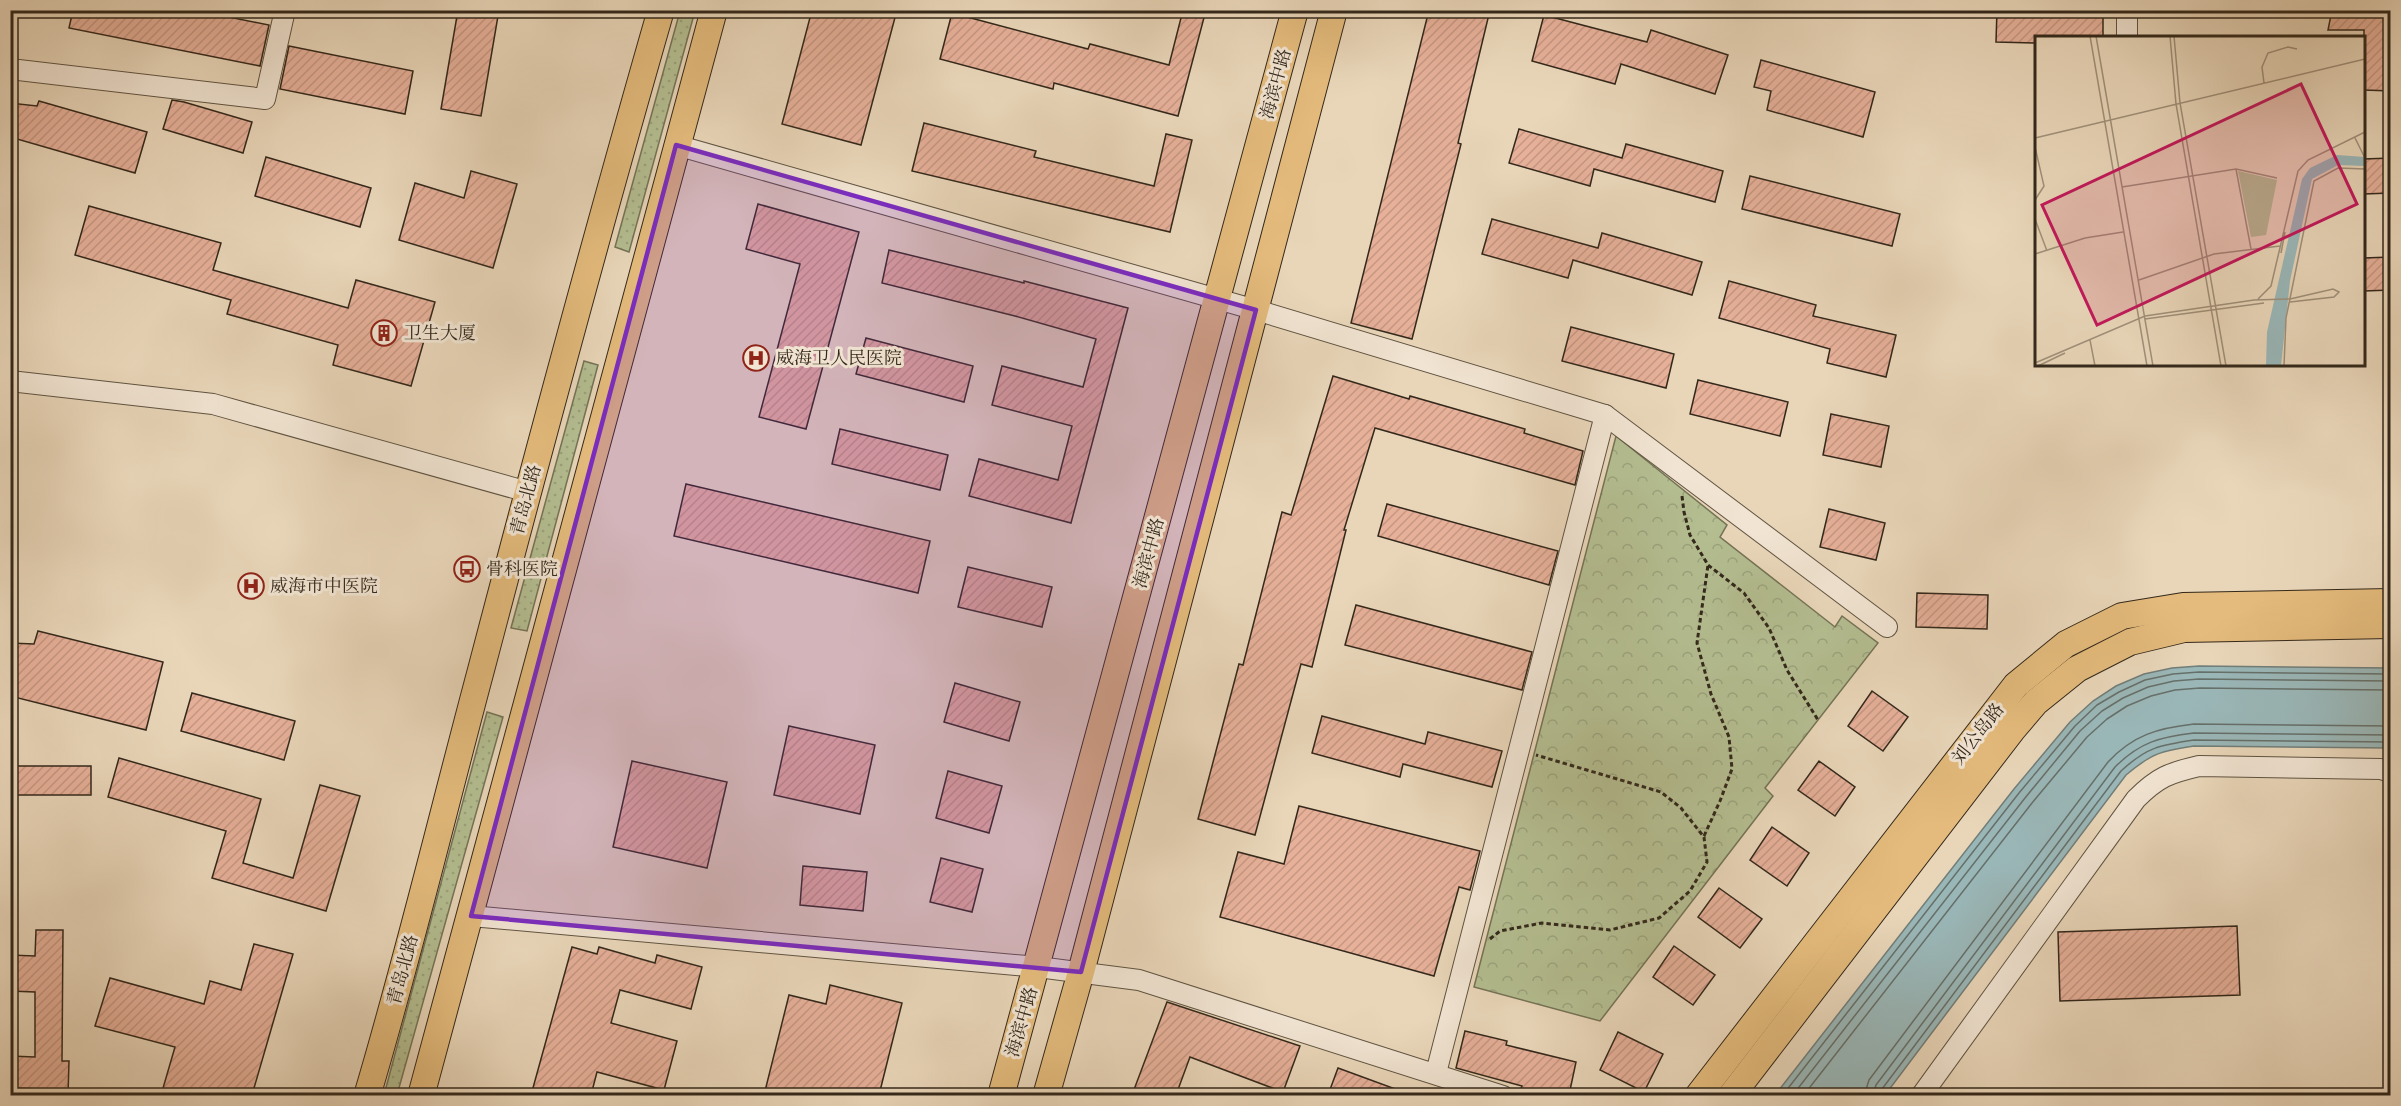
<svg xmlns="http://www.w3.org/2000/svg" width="2401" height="1106" font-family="'IM FELL Double Pica','Noto Serif SC',serif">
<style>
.grass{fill:url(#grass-dots);stroke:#747356;stroke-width:1.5}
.park{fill:url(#park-crowns);stroke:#747356;stroke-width:1.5}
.water{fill:#9ab7b8;stroke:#717e79;stroke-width:1.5}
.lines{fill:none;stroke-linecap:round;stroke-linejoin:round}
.shore{stroke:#66706a;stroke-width:1.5}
.building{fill:url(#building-hatch);stroke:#33281b;stroke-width:1.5}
.minor-casing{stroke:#605442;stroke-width:22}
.major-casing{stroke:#33281b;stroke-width:28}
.path{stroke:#33281b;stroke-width:3;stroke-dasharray:4.5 3;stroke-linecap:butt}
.minor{stroke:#f1e4d2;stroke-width:20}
.major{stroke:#e4bb7c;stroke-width:26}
.marked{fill:#7b2cbf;fill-opacity:0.2;stroke:#7b2cbf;stroke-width:4.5;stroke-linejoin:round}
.labels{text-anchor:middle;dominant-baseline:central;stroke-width:6;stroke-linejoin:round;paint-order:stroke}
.street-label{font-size:18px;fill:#33281b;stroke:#f1e4d2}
.poi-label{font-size:18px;fill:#33281b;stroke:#f1e4d2;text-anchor:start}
.inset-road{fill:none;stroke:#a0907a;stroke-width:1.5}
.view{fill:#c2185b;fill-opacity:0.15;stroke:#c2185b;stroke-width:3}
.inset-edge{fill:none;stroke:#33281b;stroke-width:3}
</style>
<defs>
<pattern id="grass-dots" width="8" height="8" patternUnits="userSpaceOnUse" patternTransform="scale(1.5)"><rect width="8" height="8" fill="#b4be91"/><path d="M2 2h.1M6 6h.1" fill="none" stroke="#9ba37c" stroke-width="1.8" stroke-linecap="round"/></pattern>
<pattern id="park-crowns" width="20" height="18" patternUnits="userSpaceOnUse" patternTransform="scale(1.5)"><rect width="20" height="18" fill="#b4be91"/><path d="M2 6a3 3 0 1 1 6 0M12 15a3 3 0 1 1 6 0" fill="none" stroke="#9ba37c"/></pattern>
<pattern id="building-hatch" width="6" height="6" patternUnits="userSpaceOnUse" patternTransform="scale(1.5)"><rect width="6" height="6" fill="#e6b099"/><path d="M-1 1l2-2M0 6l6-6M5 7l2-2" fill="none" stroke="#c69783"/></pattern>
</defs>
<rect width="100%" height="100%" fill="#e9d6b9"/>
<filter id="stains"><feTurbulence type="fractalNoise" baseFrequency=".00333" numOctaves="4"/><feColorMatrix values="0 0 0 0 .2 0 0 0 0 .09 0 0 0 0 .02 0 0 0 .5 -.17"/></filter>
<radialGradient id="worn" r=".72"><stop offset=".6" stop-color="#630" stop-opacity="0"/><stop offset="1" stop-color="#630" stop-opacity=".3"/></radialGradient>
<!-- grass -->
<g class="grass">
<polygon points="680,11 695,11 629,252 615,247"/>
<polygon points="584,361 598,365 527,631 511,628"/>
<polygon points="487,712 503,717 397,1095 384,1095"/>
</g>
<!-- park -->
<polygon class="park" points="1616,436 1727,525 1720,537 1835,627 1842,616 1878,643 1765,788 1773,796 1600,1021 1474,987"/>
<!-- water -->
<path class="water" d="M2199,666l191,2v80l-196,-2c-33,5 -42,7 -68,29l-241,320h-110l239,-306 56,-67 23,-21 23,-15 28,-12 28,-6z"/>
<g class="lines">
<!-- shore -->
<g class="shore">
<polyline points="1782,1096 2019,793 2075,726 2097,705 2119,692 2145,680 2173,674 2199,672 2390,674"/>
<polyline points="1792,1096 2025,798 2080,731 2102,711 2123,698 2148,687 2174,681 2199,679 2390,681"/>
<polyline points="1803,1096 2032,803 2087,737 2107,719 2127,706 2151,696 2175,690 2200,688 2390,690"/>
<path d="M1864,1096l5,-16 239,-318c25,-27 50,-34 86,-38l196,2"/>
<path d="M1873,1096l3,-11 239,-318c25,-25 45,-30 79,-34l196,2"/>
<path d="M1881,1096l1,-7 239,-318c26,-24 39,-26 73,-31l196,2"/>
</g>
</g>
<!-- building -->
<g class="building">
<polygon points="73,10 194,10 269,25 260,66 69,28"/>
<polygon points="458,10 499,10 481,116 441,109"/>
<polygon points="812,10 897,10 861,145 782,124"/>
<polygon points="1183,10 1206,10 1178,116 1054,83 1053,89 940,59 952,13 1088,49 1090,44 1169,65"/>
<polygon points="1429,10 1490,10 1458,143 1461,144 1412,339 1351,323"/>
<polygon points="1997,10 2103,10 2103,38 2037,38 2037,43 1996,42"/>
<polygon points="2332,10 2391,10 2391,91 2364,90 2364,30 2328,30"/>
<polygon points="1544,15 1647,42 1651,30 1728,55 1715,94 1621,64 1615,84 1532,61"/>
<polygon points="289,46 413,71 405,114 280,89"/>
<polygon points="1761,60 1875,92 1863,137 1767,110 1771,91 1754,87"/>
<polygon points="172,100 184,102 252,122 243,153 163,129"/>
<polygon points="39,101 147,132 135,173 10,137 10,103 37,106"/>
<polygon points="924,123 1036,151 1034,157 1154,186 1166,134 1192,140 1170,232 912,171"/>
<polygon points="1519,129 1622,158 1626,144 1723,171 1715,202 1594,169 1590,186 1509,163"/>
<polygon points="266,157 371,188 360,227 255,196"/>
<polygon points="2391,158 2391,193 2364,194 2364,159"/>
<polygon points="471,171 517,184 493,268 399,240 415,183 464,198"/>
<polygon points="1750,176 1900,214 1892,246 1742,209"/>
<polygon points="758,204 859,232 806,429 759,417 800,264 746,249"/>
<polygon points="89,206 221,243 213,270 348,308 356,280 435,302 411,386 333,365 338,345 227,314 231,300 75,255"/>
<polygon points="1492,219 1598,248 1602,233 1702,262 1692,295 1573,260 1568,278 1482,254"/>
<polygon points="889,250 1024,283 1024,281 1128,308 1071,523 969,496 979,459 1058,480 1072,426 992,405 1002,366 1083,387 1096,339 1015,316 882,283"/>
<polygon points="2391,257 2391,290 2364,291 2364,258"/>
<polygon points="1729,281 1816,305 1813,316 1896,335 1886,377 1827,363 1830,349 1719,318"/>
<polygon points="1571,327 1674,354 1666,388 1562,361"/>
<polygon points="866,338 973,366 964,402 856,374"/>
<polygon points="1333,376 1409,399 1410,396 1525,429 1524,433 1583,451 1575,485 1375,428 1344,530 1346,530 1312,667 1301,664 1255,835 1198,819 1239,664 1243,665 1282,512 1291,515"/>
<polygon points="1698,380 1788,402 1780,436 1690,414"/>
<polygon points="1831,414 1889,426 1881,467 1823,455"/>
<polygon points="840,429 948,455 940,490 832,464"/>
<polygon points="686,484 930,541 918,593 674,536"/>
<polygon points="1387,504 1558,551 1549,585 1378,536"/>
<polygon points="1829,509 1885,523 1876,560 1820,547"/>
<polygon points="968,567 1052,587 1042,627 958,607"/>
<polygon points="1917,593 1988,595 1987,629 1916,627"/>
<polygon points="1356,605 1532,652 1522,690 1345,645"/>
<polygon points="38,631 163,662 146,730 10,696 10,643 34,644"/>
<polygon points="955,683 1020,702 1009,741 944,722"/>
<polygon points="1872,691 1908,717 1883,751 1848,726"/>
<polygon points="192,693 295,721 284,760 181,731"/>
<polygon points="1322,716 1425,744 1428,732 1502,751 1492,787 1403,764 1400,777 1312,753"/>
<polygon points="789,726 875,745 860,814 774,795"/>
<polygon points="119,758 261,799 243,863 293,878 320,785 360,796 326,911 212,878 226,831 108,797"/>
<polygon points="632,761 727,782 707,868 613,847"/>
<polygon points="1819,761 1855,787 1835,816 1798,790"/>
<rect x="10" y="766" width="81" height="29"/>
<polygon points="948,771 1002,786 989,833 936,818"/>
<polygon points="1299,806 1480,851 1470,890 1459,887 1434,976 1220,917 1238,852 1284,864"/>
<polygon points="1772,827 1809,853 1787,886 1750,860"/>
<polygon points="941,858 983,869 972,912 930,902"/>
<polygon points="803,866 867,872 863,911 800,905"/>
<polygon points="1719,888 1762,919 1740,948 1698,917"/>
<polygon points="2237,926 2240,995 2060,1001 2058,932"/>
<polygon points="36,930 63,930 62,1061 69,1061 68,1095 44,1095 44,1089 10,1088 10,1056 35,1057 35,992 10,991 10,955 35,956"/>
<polygon points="254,944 293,954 252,1095 161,1095 175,1047 95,1026 110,978 204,1004 210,981 241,990"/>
<polygon points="1674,946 1715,975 1693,1005 1653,977"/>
<polygon points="572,947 597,954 599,947 655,963 657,955 702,967 691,1009 620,990 611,1023 677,1041 664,1090 597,1072 591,1095 531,1095"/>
<polygon points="830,985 902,1003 879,1095 764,1095 789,995 826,1004"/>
<polygon points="1167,1002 1300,1046 1283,1092 1190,1057 1176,1095 1132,1095"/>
<polygon points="1465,1031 1507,1041 1506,1045 1576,1062 1569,1095 1536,1095 1520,1092 1522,1086 1456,1068"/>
<polygon points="1618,1032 1663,1054 1644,1092 1600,1070"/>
<polygon points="1338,1068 1409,1094 1409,1095 1328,1095"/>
</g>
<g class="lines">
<!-- minor casing -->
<g class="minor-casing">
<g id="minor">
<polyline points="2127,38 2127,10"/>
<polyline points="10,69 265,99 285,10"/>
<polyline points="676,145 1256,310 1605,415 1887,627"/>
<polyline points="10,381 213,404 528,492"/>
<polyline points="471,916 1038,967 1139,980 1503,1096"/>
<polyline points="1436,1073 1605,415"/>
<path d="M1921,1096l215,-297c22,-22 33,-26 63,-33l182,3 9,3"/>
</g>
</g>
<!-- major casing -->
<g class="major-casing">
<g id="major">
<path d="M367,1096c42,-141 76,-284 114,-426 58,-221 117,-441 180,-660"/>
<polyline points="421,1096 714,10"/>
<polyline points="1001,1096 1295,10"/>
<polyline points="1046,1096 1081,972 1334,10"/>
<polyline points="1698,1096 2016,685 2066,644 2122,616 2183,606 2390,602"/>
<polyline points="1731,1096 2013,729 2036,702 2077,669 2130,642 2184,629 2390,625"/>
</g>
</g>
<!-- path -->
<g class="path">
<polyline points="1682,496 1684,512 1690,535 1708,565 1744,593 1769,628 1787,670 1818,720"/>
<polyline points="1704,836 1720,801 1732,769 1729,737 1711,694 1697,643 1708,565"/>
<polyline points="1490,939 1500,931 1542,923 1610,930 1659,918 1690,891 1707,862 1704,837 1681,808 1661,792 1536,755"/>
</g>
<!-- minor -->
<use href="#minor" class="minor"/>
<!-- major -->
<use href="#major" class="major"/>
</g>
<!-- marked area -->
<path class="marked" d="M676,145l580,165 -175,662 -610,-56z"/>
<!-- icons -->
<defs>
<g id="building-ring" transform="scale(1.35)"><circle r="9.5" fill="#f1e4d2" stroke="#8f2418" stroke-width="1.5"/><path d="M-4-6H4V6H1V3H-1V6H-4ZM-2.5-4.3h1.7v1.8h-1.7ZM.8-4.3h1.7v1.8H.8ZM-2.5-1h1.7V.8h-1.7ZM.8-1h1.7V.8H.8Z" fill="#8f2418"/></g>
<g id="hospital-ring" transform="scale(1.35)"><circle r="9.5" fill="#f1e4d2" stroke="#8f2418" stroke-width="1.5"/><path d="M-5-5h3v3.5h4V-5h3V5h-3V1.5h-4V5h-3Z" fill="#8f2418"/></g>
<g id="bus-ring" transform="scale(1.35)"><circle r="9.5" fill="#f1e4d2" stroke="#8f2418" stroke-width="1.5"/><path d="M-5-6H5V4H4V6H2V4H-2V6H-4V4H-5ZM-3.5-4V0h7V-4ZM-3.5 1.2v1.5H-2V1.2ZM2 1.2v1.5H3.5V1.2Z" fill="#8f2418"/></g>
</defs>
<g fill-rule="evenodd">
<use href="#building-ring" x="384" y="333"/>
<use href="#hospital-ring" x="756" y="358"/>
<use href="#bus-ring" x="467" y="569"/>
<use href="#hospital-ring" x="251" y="586"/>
</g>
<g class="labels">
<!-- street labels -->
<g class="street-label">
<text transform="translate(1276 84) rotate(-75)">海滨中路</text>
<text transform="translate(526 500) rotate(-75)">青岛北路</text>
<text transform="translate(1149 553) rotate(-75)">海滨中路</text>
<text transform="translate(1978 734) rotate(-52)">刘公岛路</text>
<text transform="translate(403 970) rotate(-75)">青岛北路</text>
<text transform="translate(1022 1022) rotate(-74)">海滨中路</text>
</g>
<!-- poi labels -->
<g class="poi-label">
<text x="404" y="333">卫生大厦</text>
<text x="776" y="358">威海卫人民医院</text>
<text x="486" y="569">骨科医院</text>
<text x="270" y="586">威海市中医院</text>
</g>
</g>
<!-- overview -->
<g transform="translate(2035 36)">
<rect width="330" height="330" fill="#e9d6b9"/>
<path d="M203,135l39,9 -11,55 -15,2z" fill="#b4be91"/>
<path d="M302,119l28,2v9l-27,-1 -26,14 -22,102 -9,85h-15l1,-34 35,-153 8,-11z" fill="#9ab7b8"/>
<path class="inset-road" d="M55,0l57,330M61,0l57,330M135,0l6,68 45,262M139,0l6,67 46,263M229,47l-2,-16 6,-14 20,-6 9,2M0,102l330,-79M320,102l10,20M0,111l9,39 -9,14M201,133l15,80M87,151l114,-18 41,9M0,183l12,32M246,217l4,-21M0,218l50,-16 38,-6M104,244l75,-26 66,-8M223,263l13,-13 27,-115 10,-11 57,-28M255,266l44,-5 5,-5 -6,-3 -43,10M110,283l119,-16M55,304l5,26M0,327l110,-47 109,-16 36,-1M3,330l27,-13M249,330l2,-48 28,-137 24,-13 27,1"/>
<path class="view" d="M266,48l56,120 -260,121 -55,-120z"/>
<rect width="330" height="330" class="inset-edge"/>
</g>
<!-- margin -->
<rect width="2401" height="1106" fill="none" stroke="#e9d6b9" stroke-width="36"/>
<rect x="12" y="12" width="2377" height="1082" fill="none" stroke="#33281b" stroke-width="3"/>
<rect x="18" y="18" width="2365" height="1070" fill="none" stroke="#33281b" stroke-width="1.5"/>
<rect width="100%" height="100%" filter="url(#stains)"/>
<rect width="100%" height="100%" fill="url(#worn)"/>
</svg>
